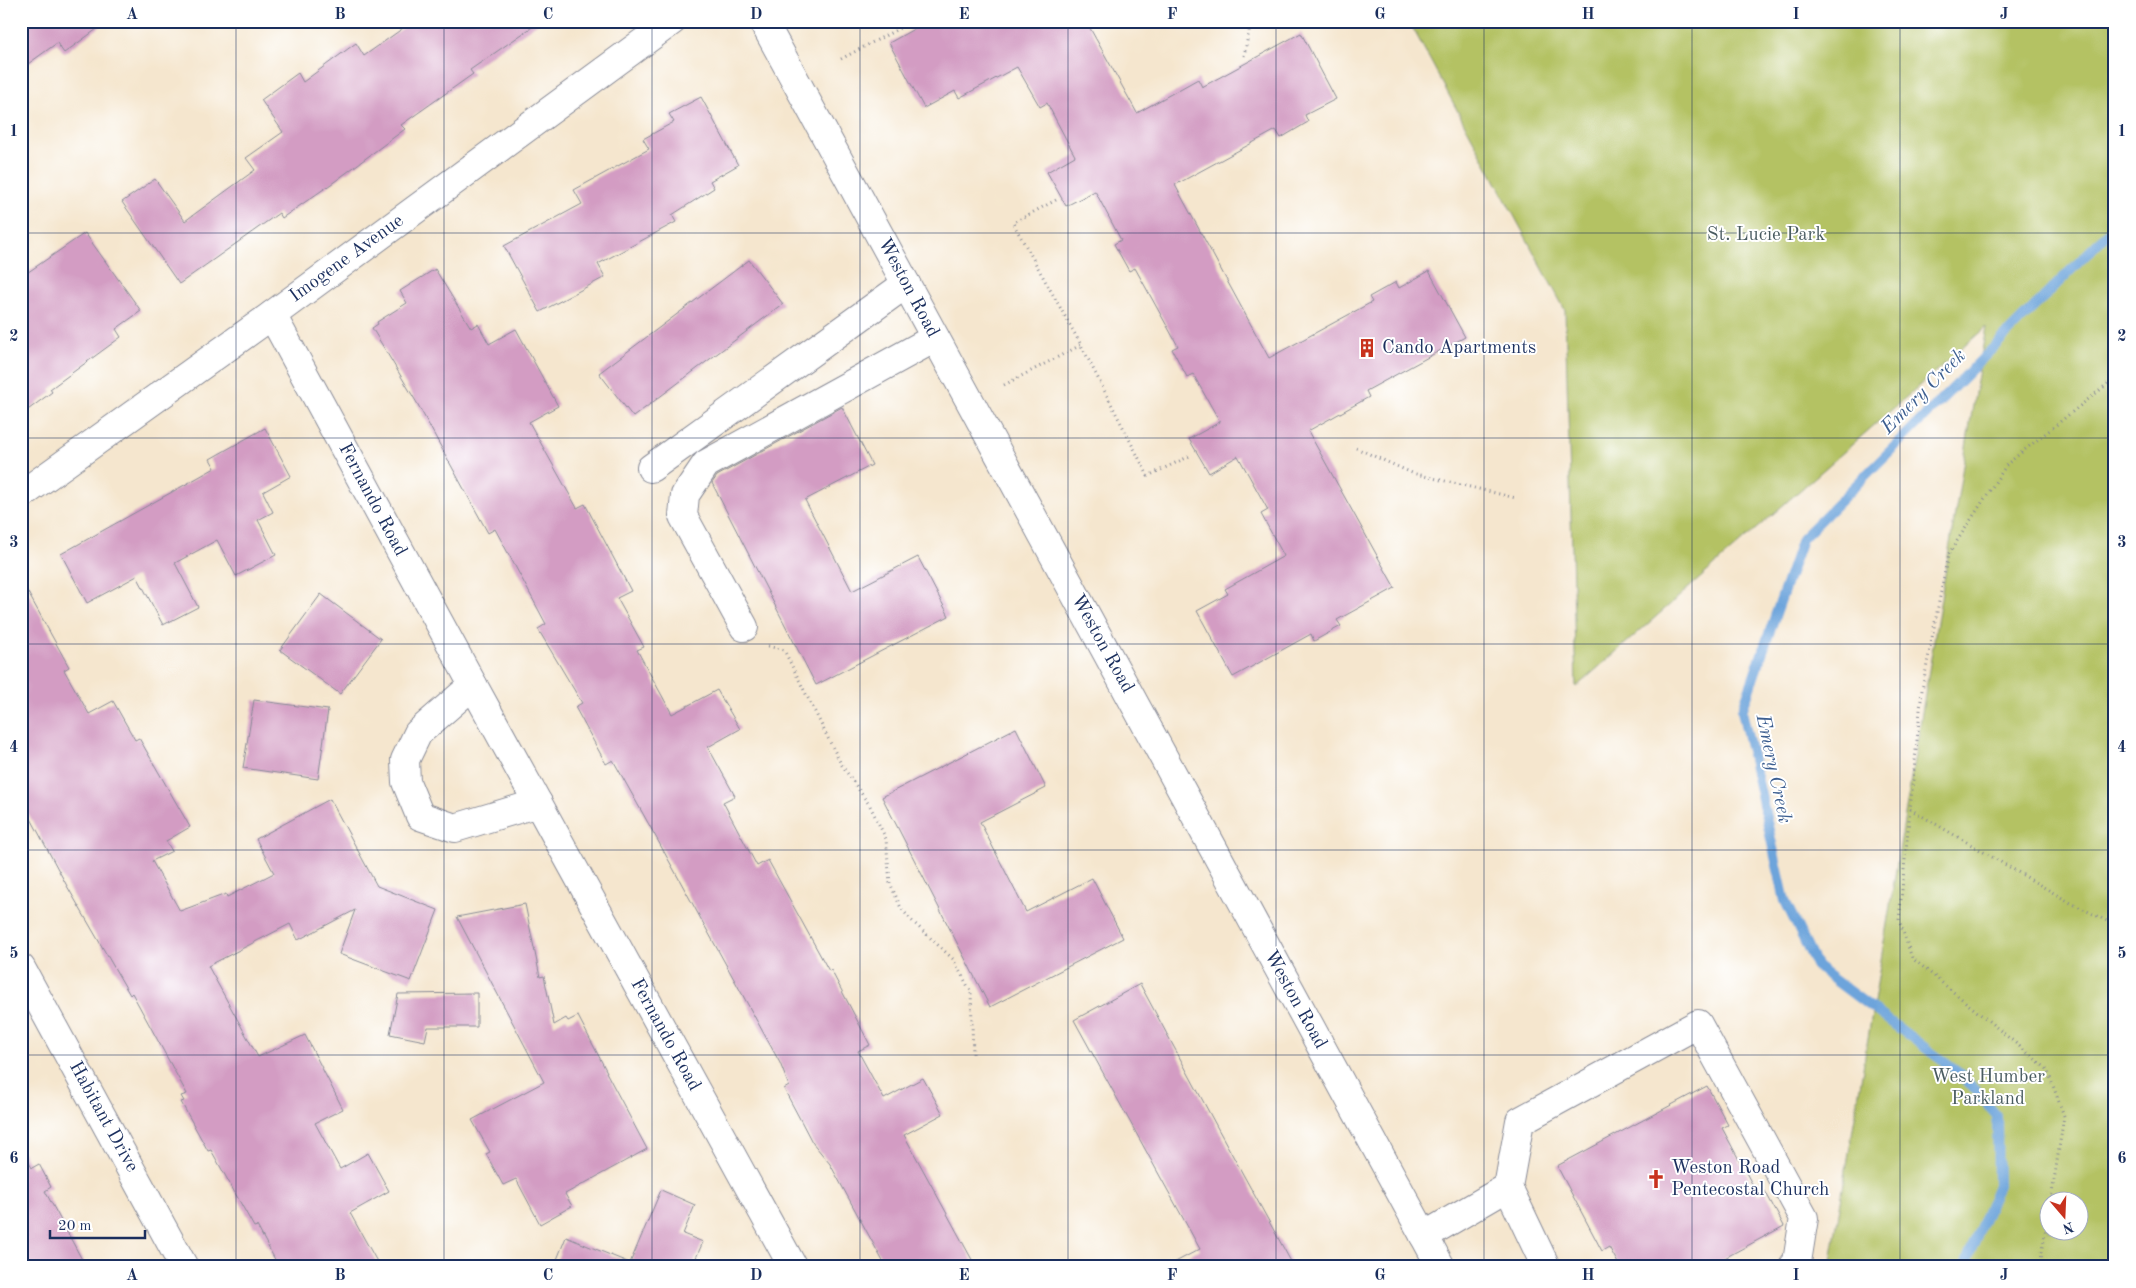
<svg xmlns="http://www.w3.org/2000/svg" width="2136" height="1288" font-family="'Old Standard TT',serif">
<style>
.green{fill:#b4c264;stroke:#687861;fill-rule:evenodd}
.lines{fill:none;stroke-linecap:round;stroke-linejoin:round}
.stream{stroke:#6da4db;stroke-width:10}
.building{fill:#d39cc3}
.minor-casing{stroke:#888a96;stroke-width:30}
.major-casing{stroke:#888a96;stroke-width:30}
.path{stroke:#888a96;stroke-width:3;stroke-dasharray:1 4;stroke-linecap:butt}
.minor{stroke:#fff;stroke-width:28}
.major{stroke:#fff;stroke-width:28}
.grid{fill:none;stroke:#1b2f5e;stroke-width:1;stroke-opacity:0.55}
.labels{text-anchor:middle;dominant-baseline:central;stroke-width:4;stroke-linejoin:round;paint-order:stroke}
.park-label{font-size:19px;fill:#495b60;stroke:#fff}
.street-label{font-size:19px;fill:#1b2f5e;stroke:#fff}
.poi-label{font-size:19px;fill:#1b2f5e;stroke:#fff;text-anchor:start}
.water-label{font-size:20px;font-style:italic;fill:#3c5e90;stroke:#fff}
.neatline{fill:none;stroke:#1b2f5e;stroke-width:2}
.grid-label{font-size:16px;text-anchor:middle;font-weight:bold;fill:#1b2f5e}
</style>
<rect width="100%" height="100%" fill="#fff"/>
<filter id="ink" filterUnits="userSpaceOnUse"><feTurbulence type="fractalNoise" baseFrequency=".02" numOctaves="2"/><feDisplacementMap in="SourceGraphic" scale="10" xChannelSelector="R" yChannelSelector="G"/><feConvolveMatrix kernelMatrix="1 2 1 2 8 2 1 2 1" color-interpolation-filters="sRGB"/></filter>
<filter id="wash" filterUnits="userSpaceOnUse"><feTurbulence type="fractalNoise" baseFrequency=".0096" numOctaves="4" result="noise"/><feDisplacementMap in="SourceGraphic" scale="20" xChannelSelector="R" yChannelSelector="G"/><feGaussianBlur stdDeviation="1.12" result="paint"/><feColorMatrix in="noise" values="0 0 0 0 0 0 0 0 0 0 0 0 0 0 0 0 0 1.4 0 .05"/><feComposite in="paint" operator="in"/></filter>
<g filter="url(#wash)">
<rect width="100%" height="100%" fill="#f5e6ce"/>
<!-- green -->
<path class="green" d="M1409,21h706v1246h-285l156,-940 -410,360 -11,-377zM2048,1200h30v30h-30z"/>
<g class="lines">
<!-- stream -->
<polyline class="stream" points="1964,1267 1998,1185 1997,1116 1963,1076 1817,967 1785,901 1742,711 1802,539 2115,226"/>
</g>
<g id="blocks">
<!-- building -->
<g class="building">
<polygon points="21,21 108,21 64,53 57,43 21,69"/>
<polygon points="413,21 541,21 470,70 473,74 401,125 405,129 334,182 282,218 279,213 179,284 122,202 155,179 185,221 255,170 246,158 283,132 261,100 298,73 303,82 356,43 364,56"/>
<polygon points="928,21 1086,21 1137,113 1198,79 1202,87 1301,33 1336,99 1305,115 1308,122 1281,138 1276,130 1175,185 1269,358 1372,302 1369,297 1396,282 1399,288 1429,271 1465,337 1366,391 1369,397 1308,431 1395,588 1337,620 1341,626 1314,641 1311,634 1233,677 1197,611 1228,594 1225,589 1284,556 1261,514 1268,510 1238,456 1209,473 1189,439 1220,422 1193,374 1187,377 1172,349 1178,346 1135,268 1129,271 1114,244 1121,240 1095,191 1066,206 1047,172 1075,156 1047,103 1040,107 1017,67 959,98 955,91 924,108 889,43"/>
<polygon points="701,97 738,165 710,181 714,188 672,215 676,222 598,264 605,277 540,312 504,246 582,204 574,190 649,149 643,139 674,122 669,114"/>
<polygon points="85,233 141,311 116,329 121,337 50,389 52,392 21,415 21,277"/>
<polygon points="749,260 783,304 633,417 599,373"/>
<polygon points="435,269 471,328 478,324 489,344 516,329 558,406 529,422 577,508 585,504 631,591 617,598 644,647 637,650 672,714 717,690 740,729 708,747 735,796 723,802 757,866 768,860 829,971 831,970 870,1045 858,1051 884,1099 923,1078 943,1114 904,1135 976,1267 886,1267 830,1164 812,1142 800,1119 784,1089 789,1086 780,1063 657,839 613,760 606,764 575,707 582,703 538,629 546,624 521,577 495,529 488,533 417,403 372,328 378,324 377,322 407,303 400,291"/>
<polygon points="842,407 872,465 805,500 852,591 918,557 949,616 816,685 712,483 717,476"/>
<polygon points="265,428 291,476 263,492 273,512 258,520 276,555 236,576 217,540 175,563 198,607 163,625 137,576 87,603 61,554 215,468 210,459"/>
<polygon points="21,580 69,667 64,670 89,714 113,701 135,740 139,738 190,827 166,841 172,851 152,861 180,911 226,894 227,897 274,873 256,839 330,799 377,886 438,910 411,981 339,954 355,910 298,940 290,924 208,966 258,1057 305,1035 343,1109 315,1123 340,1169 368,1153 389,1191 350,1213 380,1267 279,1267 257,1226 254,1227 211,1150 208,1151 181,1102 184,1101 181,1096 187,1094 132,993 130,995 67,886 21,800"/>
<polygon points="321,594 381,639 340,694 280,650"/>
<polygon points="254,700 328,710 318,779 243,768"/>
<polygon points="1016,728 1046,788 980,822 1026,912 1092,878 1123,938 990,1007 882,797"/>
<polygon points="525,904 540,977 544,976 554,1025 566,1018 568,1021 578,1016 607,1072 606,1072 647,1149 565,1194 572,1206 540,1224 516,1179 503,1185 486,1154 490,1152 472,1120 544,1082 457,917"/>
<polygon points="1140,984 1217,1127 1294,1267 1166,1267 1200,1249 1074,1020"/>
<polygon points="477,993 477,1027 428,1027 425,1041 390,1034 398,994"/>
<polygon points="1707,1086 1728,1125 1722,1128 1758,1195 1765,1191 1784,1226 1708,1267 1620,1267 1609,1247 1602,1251 1557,1166"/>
<polygon points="21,1149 32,1168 39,1164 51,1187 45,1191 86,1267 21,1267"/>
<polygon points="661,1190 695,1205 683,1234 703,1242 692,1267 554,1267 566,1237 630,1263"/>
</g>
</g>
</g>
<g filter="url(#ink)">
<use href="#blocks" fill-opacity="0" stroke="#888a96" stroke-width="1"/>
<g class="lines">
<!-- minor casing -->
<g class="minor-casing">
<g id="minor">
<polyline points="272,315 473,685 793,1267"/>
<polyline points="651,468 906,284"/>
<polyline points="21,495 272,315 672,21"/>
<polyline points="744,627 683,516 685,495 706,464 935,338"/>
<polyline points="473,685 418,733 405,760 406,782 420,816 455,828 538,803"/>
<polyline points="21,968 184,1267"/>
<polyline points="1424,1236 1508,1187"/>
<polyline points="1546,1267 1508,1187 1520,1121 1698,1024 1804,1218 1797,1262 1793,1267"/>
</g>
</g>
<!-- major casing -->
<g class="major-casing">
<polyline id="major" points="763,21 1441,1267"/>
</g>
<!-- path -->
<g class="path">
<polyline points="1244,56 1251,21"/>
<polyline points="841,59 913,21"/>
<polyline points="1056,200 1013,223 1081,345 1148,476 1190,456"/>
<polyline points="1004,385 1081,345"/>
<polyline points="1356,448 1412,473 1516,498"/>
<polyline points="768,646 784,650 841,764 870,806 886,839 890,883 901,908 911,920 953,959 971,992 973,1054"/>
<polyline points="1910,809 2069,902 2115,925"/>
<polyline points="2051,1200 2064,1116 2047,1069 1912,958 1899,920 1922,690 1948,555 2007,464 2115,378"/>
<polyline points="2040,1267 2048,1214"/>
</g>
<!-- minor -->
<use href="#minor" class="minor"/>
<!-- major -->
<use href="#major" class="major"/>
</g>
</g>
<!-- grid -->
<path class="grid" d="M236,21v1246M444,21v1246M652,21v1246M860,21v1246M1068,21v1246M1276,21v1246M1484,21v1246M1692,21v1246M1900,21v1246M21,233h2094M21,438h2094M21,644h2094M21,850h2094M21,1055h2094"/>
<!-- icons -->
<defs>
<g id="building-bare" transform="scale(1.5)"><path d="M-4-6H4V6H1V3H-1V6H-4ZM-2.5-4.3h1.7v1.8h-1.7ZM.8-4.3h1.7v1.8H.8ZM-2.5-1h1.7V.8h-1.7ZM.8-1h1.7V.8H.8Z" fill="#c8321e" stroke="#fff" stroke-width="2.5" paint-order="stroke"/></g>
<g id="church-bare" transform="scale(1.5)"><path d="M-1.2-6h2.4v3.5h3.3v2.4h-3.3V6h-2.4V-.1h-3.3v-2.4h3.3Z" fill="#c8321e" stroke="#fff" stroke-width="2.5" paint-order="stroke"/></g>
</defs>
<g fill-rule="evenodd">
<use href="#building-bare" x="1367" y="348"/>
<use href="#church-bare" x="1656" y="1179"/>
</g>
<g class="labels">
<!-- park labels -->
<g class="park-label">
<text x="1766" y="235">St. Lucie Park</text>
<text x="1988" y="1077">West Humber<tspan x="1988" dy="22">Parkland</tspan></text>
</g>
<!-- street labels -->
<g class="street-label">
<text transform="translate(347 259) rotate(-36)">Imogene Avenue</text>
<text transform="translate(908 288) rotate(62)">Weston Road</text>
<text transform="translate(372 500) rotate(62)">Fernando Road</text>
<text transform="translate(1102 644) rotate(61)">Weston Road</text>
<text transform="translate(1295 1000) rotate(61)">Weston Road</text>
<text transform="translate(665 1035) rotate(61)">Fernando Road</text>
<text transform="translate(103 1117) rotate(61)">Habitant Drive</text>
</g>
<!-- poi labels -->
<g class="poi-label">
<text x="1382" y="348">Cando Apartments</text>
<text x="1671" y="1168">Weston Road<tspan x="1671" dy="22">Pentecostal Church</tspan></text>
</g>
<!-- water labels -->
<g class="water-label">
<text transform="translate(1924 392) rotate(-45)">Emery Creek</text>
<text transform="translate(1773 769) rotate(78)">Emery Creek</text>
</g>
</g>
<!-- margin -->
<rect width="2136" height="1288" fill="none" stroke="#fff" stroke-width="55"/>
<!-- north arrow -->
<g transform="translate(2064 1216) rotate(161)"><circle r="24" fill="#ffffff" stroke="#a4acbf"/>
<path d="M0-4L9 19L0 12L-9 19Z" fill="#c8321e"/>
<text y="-8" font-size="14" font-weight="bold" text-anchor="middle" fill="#1b2f5e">N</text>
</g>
<!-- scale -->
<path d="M50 1230v8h95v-8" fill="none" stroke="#1b2f5e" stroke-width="2.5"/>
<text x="58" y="1230" font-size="15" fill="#1b2f5e" stroke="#ffffff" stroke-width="4" paint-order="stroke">20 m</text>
<rect x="28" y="28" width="2080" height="1232" class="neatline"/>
<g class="grid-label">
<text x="132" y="19">A</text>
<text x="340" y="19">B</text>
<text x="548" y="19">C</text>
<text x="756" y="19">D</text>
<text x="964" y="19">E</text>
<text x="1172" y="19">F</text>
<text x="1380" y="19">G</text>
<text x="1588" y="19">H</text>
<text x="1796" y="19">I</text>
<text x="2004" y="19">J</text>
<text x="14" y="136">1</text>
<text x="2122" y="136">1</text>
<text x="14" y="341">2</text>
<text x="2122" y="341">2</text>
<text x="14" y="547">3</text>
<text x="2122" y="547">3</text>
<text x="14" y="752">4</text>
<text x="2122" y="752">4</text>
<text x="14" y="958">5</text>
<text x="2122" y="958">5</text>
<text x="14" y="1163">6</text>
<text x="2122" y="1163">6</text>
<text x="132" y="1280">A</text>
<text x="340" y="1280">B</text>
<text x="548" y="1280">C</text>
<text x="756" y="1280">D</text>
<text x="964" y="1280">E</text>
<text x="1172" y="1280">F</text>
<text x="1380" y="1280">G</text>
<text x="1588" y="1280">H</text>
<text x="1796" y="1280">I</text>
<text x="2004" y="1280">J</text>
</g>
</svg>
